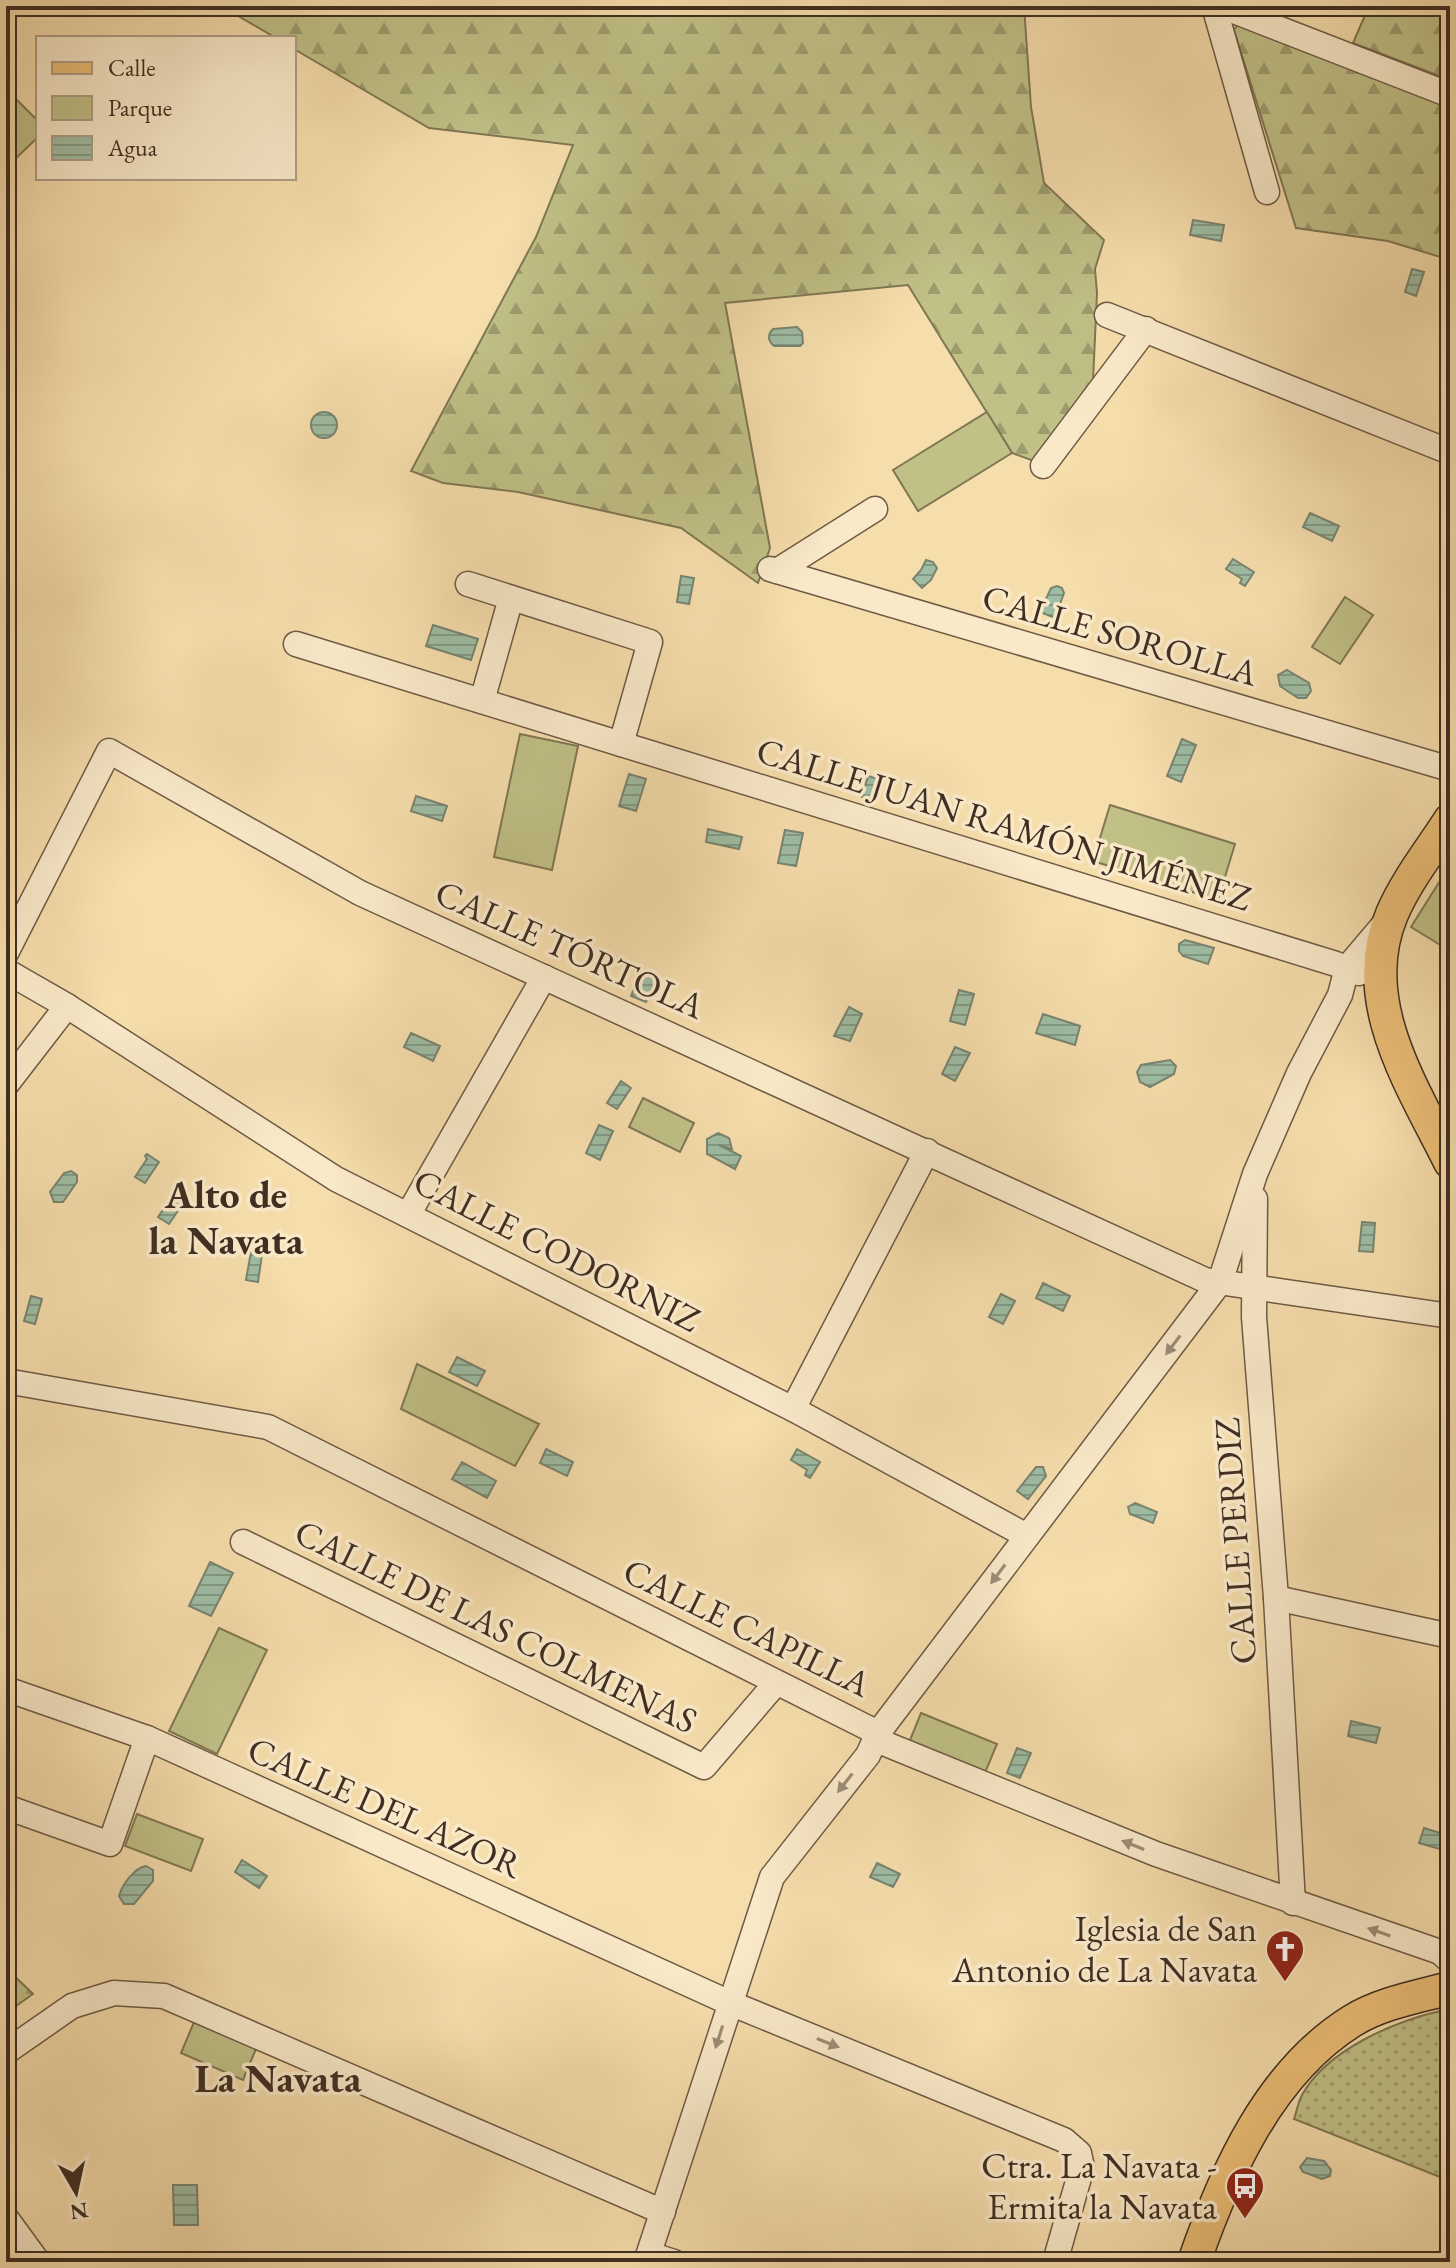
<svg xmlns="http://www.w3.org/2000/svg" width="1456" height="2268" font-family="'EB Garamond',serif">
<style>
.green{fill:url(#green-dots);stroke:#807754;stroke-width:2}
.forest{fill:url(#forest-firs);stroke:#807754;stroke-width:2}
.pitch{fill:#c0c087;stroke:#807754;stroke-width:2}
.water{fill:url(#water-rules);stroke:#788470;stroke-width:2}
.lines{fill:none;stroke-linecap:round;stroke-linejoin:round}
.minor-casing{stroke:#6e5a44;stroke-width:27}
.major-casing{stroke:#402e22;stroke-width:35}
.minor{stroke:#f9e9c9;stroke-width:24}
.major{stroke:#ebbe76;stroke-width:32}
.oneway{fill:#9c8c76}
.labels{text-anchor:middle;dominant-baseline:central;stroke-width:7;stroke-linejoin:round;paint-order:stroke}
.street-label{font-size:36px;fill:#402e22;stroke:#f9e9c9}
.poi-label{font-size:36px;fill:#402e22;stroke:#f9e9c9;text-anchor:end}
.quarter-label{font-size:40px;font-weight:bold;fill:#402e22;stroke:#f9e9c9}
</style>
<defs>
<pattern id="green-dots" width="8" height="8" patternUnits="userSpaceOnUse" patternTransform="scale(2)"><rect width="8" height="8" fill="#c0c087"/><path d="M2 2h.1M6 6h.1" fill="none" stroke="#9d9c6e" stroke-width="1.8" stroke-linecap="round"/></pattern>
<pattern id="forest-firs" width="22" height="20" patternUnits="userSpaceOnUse" patternTransform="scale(2)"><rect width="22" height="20" fill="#c0c087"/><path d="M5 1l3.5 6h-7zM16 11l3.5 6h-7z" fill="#9d9c6e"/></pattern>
<pattern id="water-rules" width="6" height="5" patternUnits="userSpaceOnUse" patternTransform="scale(2)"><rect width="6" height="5" fill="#9ebda4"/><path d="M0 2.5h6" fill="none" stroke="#829a85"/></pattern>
</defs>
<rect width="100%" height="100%" fill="#f6ddac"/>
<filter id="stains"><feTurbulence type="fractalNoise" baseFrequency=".0025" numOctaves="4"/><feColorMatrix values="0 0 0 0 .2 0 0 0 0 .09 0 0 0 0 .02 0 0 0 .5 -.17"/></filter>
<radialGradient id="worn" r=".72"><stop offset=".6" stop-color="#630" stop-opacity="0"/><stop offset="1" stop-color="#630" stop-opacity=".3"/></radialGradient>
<!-- green -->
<path class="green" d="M1440,2011h10v170l-156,-62c3,-8 4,-17 8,-24 25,-45 91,-73 138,-84z"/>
<!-- forest -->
<g class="forest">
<polygon points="221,6 1024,6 1031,107 1044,183 1104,240 1095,269 1097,293 1093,381 1037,462 1012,453 908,285 725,303 770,548 758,583 681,528 518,492 443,483 411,471 536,237 573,145 429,128 294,49 294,38 276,38"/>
<polygon points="1369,6 1450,6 1450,80 1353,43"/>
<polygon points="1238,24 1450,108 1450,260 1388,241 1296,228 1234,30"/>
<polygon points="6,1968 33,1994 6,2013"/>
</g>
<!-- pitch -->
<g class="pitch">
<polygon points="11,94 38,121 38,137 6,168 6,99"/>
<polygon points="987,412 1012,453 918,511 893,470"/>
<polygon points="1345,597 1373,615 1340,664 1312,647"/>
<polygon points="520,734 578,746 552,870 494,857"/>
<polygon points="1110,805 1235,844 1218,900 1093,861"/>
<polygon points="1450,865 1450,951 1411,927"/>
<polygon points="643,1098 694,1123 680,1152 629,1127"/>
<polygon points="417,1364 539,1424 515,1466 401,1409"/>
<polygon points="219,1628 267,1650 217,1754 169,1731"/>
<polygon points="921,1713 997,1744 984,1775 908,1745"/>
<polygon points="137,1814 203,1839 191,1871 125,1846"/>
<polygon points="194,2022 256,2049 243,2080 181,2053"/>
</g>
<!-- water -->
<g class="water">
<polygon points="1193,220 1224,225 1221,241 1190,235"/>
<polygon points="1412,269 1424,272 1416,296 1405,292"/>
<path d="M797,327l5,5 1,11 -3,3h-26c-6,-5 -7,-11 -1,-17z"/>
<circle cx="324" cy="425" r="13"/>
<polygon points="1310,513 1339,526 1332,541 1303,527"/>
<polygon points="1233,559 1254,572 1245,586 1240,583 1242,579 1226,569"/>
<polygon points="926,560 933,562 937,568 931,580 922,588 913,579 921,570"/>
<polygon points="681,576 694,578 689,604 677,602"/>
<polygon points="1057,586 1062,588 1064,593 1055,618 1040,612 1051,588"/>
<polygon points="433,625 478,639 471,660 426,646"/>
<polygon points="1287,670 1309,683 1311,691 1306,698 1298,698 1280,686 1278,675"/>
<polygon points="1182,739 1196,745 1181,782 1167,776"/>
<polygon points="629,774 646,779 636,811 619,806"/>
<polygon points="868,776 882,780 876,801 862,797"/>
<polygon points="416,796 447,806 442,821 411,811"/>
<polygon points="708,829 742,837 739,849 706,842"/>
<polygon points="785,830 803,833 796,866 778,863"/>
<polygon points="1185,940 1214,948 1208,964 1183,956 1179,951 1179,944"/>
<polygon points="642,969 658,974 646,1002 631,996"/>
<polygon points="959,990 974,994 965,1025 950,1021"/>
<polygon points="849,1007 862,1014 850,1041 834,1036"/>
<polygon points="1043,1014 1080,1026 1075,1045 1036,1033"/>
<polygon points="411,1033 440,1046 433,1061 404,1047"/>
<polygon points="955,1047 970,1053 955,1081 942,1074"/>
<polygon points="1170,1060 1176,1066 1174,1074 1150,1087 1140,1082 1137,1072 1141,1065"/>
<polygon points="621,1081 631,1088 617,1109 607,1103"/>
<polygon points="599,1125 613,1131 600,1160 586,1153"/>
<polygon points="718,1133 729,1138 732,1149 719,1145 741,1156 735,1169 707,1154 707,1139"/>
<polygon points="147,1154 159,1162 145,1183 135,1177 147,1159 145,1156"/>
<polygon points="71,1171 77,1175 77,1182 63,1202 54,1202 50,1192 64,1173"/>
<polygon points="184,1189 188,1191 188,1196 169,1224 158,1217 177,1190"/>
<polygon points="1362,1222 1375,1223 1373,1252 1359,1251"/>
<polygon points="251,1252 262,1254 258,1282 246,1280"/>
<polygon points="1043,1283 1070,1296 1063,1311 1036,1298"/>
<polygon points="1001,1294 1015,1301 1003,1324 989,1317"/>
<polygon points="31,1296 42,1299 35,1324 24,1321"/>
<polygon points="457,1357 485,1371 477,1386 449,1372"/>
<polygon points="546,1449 573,1462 567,1476 540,1463"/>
<polygon points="797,1449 820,1462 810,1478 805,1475 807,1470 791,1460"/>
<polygon points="462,1462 496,1481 487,1498 452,1479"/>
<polygon points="1036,1467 1043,1467 1046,1476 1028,1499 1017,1491"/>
<polygon points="1135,1503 1157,1512 1153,1523 1130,1514 1128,1507"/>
<polygon points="210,1562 233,1573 211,1616 189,1606"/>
<polygon points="1351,1721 1380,1728 1376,1743 1348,1736"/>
<polygon points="1017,1748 1031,1753 1020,1778 1007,1773"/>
<polygon points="1424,1828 1450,1836 1450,1852 1419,1843"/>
<polygon points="242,1860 267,1876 259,1888 235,1872"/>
<polygon points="877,1863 900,1874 893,1887 870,1877"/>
<path d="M146,1866l7,4v11l-19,23h-10l-5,-8c3,-11 15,-28 27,-30z"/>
<polygon points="1307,2158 1324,2161 1331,2170 1330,2176 1322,2179 1303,2172 1300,2167"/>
<polygon points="173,2185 197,2185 198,2225 174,2225"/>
</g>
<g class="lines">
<!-- minor casing -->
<g class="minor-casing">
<g id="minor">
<polyline points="1214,6 1267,192"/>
<polyline points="1221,6 1450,95"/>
<polyline points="1107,315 1450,452"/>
<polyline points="1043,466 1146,329"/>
<polyline points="770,569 1450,769"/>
<polyline points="777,571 875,509"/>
<polyline points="468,584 650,642 621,744"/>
<polyline points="296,644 1336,964 1359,973"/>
<polyline points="482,701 511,598"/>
<polyline points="6,953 109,751 360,893 1205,1280 1450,1316"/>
<polyline points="6,971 67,1006 336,1179 793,1409 1027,1536"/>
<polyline points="6,1085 67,1006"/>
<polyline points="1255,1199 1254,1317 1276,1598 1293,1903"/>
<polyline points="408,1215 544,977"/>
<polyline points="6,1381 268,1427 878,1733 886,1744 1156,1854 1440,1952 1450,1961"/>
<polyline points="793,1409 927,1151"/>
<polyline points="243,1542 704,1767 776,1683"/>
<polyline points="1276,1598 1450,1636"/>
<polyline points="6,1689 147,1738 730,2003 1064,2140 1079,2153 1082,2167 1055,2262"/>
<polyline points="6,1807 110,1844 147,1738"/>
<polyline points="6,2052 72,2006 114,1993 164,1996 663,2212"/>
<polyline points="6,2218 38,2262"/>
<polyline points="649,2254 674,2262"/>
<polyline points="646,2262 772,1877 868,1755 878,1733 1220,1282 1255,1174 1299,1073 1340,995 1347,968 1386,922"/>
</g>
</g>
<!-- major casing -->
<g class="major-casing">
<g id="major">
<path d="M1450,820c-20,31 -44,61 -58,94 -37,87 21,173 58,248"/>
<path d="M1194,2262c31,-89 75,-189 158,-241 29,-18 65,-24 98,-33"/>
</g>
</g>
<!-- minor -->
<use href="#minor" class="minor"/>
<!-- major -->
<use href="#major" class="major"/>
</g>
<!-- one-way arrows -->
<defs><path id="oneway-solid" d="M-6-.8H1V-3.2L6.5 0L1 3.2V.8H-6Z" transform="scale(2)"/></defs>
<g class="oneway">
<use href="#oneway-solid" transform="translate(1173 1345) rotate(127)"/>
<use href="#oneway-solid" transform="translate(998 1574) rotate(127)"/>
<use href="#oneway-solid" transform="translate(845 1783) rotate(128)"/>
<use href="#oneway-solid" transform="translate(1133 1845) rotate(-158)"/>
<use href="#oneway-solid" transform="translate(1379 1932) rotate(-161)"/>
<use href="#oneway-solid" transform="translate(719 2037) rotate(108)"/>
<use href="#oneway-solid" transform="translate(828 2043) rotate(22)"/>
</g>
<!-- icons -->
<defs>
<g id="church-pin" transform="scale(2)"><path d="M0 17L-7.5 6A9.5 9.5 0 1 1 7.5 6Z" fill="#8f2418" stroke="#f9e9c9"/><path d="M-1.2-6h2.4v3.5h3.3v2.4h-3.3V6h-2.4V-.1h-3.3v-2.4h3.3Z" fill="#fff"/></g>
<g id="bus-pin" transform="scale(2)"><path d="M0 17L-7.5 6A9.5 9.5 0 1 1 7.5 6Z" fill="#8f2418" stroke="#f9e9c9"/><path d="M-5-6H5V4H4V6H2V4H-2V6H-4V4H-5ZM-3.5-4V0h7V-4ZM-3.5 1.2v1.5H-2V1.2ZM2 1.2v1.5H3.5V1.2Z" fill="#fff"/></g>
</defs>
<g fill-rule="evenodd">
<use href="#church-pin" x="1285" y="1949"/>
<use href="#bus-pin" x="1245" y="2186"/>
</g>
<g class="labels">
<!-- street labels -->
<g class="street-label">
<text transform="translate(1120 635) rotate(16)">CALLE SOROLLA</text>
<text transform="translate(1004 824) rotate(17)">CALLE JUAN RAMÓN JIMÉNEZ</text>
<text transform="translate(570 949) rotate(24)">CALLE TÓRTOLA</text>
<text transform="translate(557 1250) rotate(27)">CALLE CODORNIZ</text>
<text transform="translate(1235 1541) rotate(-94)">CALLE PERDIZ</text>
<text transform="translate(496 1626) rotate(26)">CALLE DE LAS COLMENAS</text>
<text transform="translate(747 1627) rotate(26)">CALLE CAPILLA</text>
<text transform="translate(385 1807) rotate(24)">CALLE DEL AZOR</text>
</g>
<!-- poi labels -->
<g class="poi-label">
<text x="1257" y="1928">Iglesia de San<tspan x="1257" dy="41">Antonio de La Navata</tspan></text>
<text x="1217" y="2165">Ctra. La Navata -<tspan x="1217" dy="41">Ermita la Navata</tspan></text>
</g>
<!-- quarter labels -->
<g class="quarter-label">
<text x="226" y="1194">Alto de<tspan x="226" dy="46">la Navata</tspan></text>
<text x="278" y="2078">La Navata</text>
</g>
</g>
<!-- margin -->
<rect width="1456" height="2268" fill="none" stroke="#f6ddac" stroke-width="32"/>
<rect x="8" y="8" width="1440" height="2252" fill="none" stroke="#402e22" stroke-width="4"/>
<rect x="16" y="16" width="1424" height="2236" fill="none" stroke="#402e22" stroke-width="2"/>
<!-- legend -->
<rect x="36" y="36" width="260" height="144" fill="#f9e9c9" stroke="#af9e86" stroke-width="2"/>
<rect x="52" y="62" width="40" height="12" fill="#ebbe76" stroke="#af9e86" stroke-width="2"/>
<text x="108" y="76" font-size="24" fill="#402e22">Calle</text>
<rect x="52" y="96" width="40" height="24" fill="#c0c087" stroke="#af9e86" stroke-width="2"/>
<text x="108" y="116" font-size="24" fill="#402e22">Parque</text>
<rect x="52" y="136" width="40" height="24" fill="url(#water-rules)" stroke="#af9e86" stroke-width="2"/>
<text x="108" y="156" font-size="24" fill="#402e22">Agua</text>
<!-- north arrow -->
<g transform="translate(76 2192) rotate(171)" stroke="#f9e9c9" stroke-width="6" paint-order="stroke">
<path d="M0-6L14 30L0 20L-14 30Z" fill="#402e22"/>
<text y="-12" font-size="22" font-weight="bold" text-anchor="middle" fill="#402e22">N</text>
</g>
<rect width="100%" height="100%" filter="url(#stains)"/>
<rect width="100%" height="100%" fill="url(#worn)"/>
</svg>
